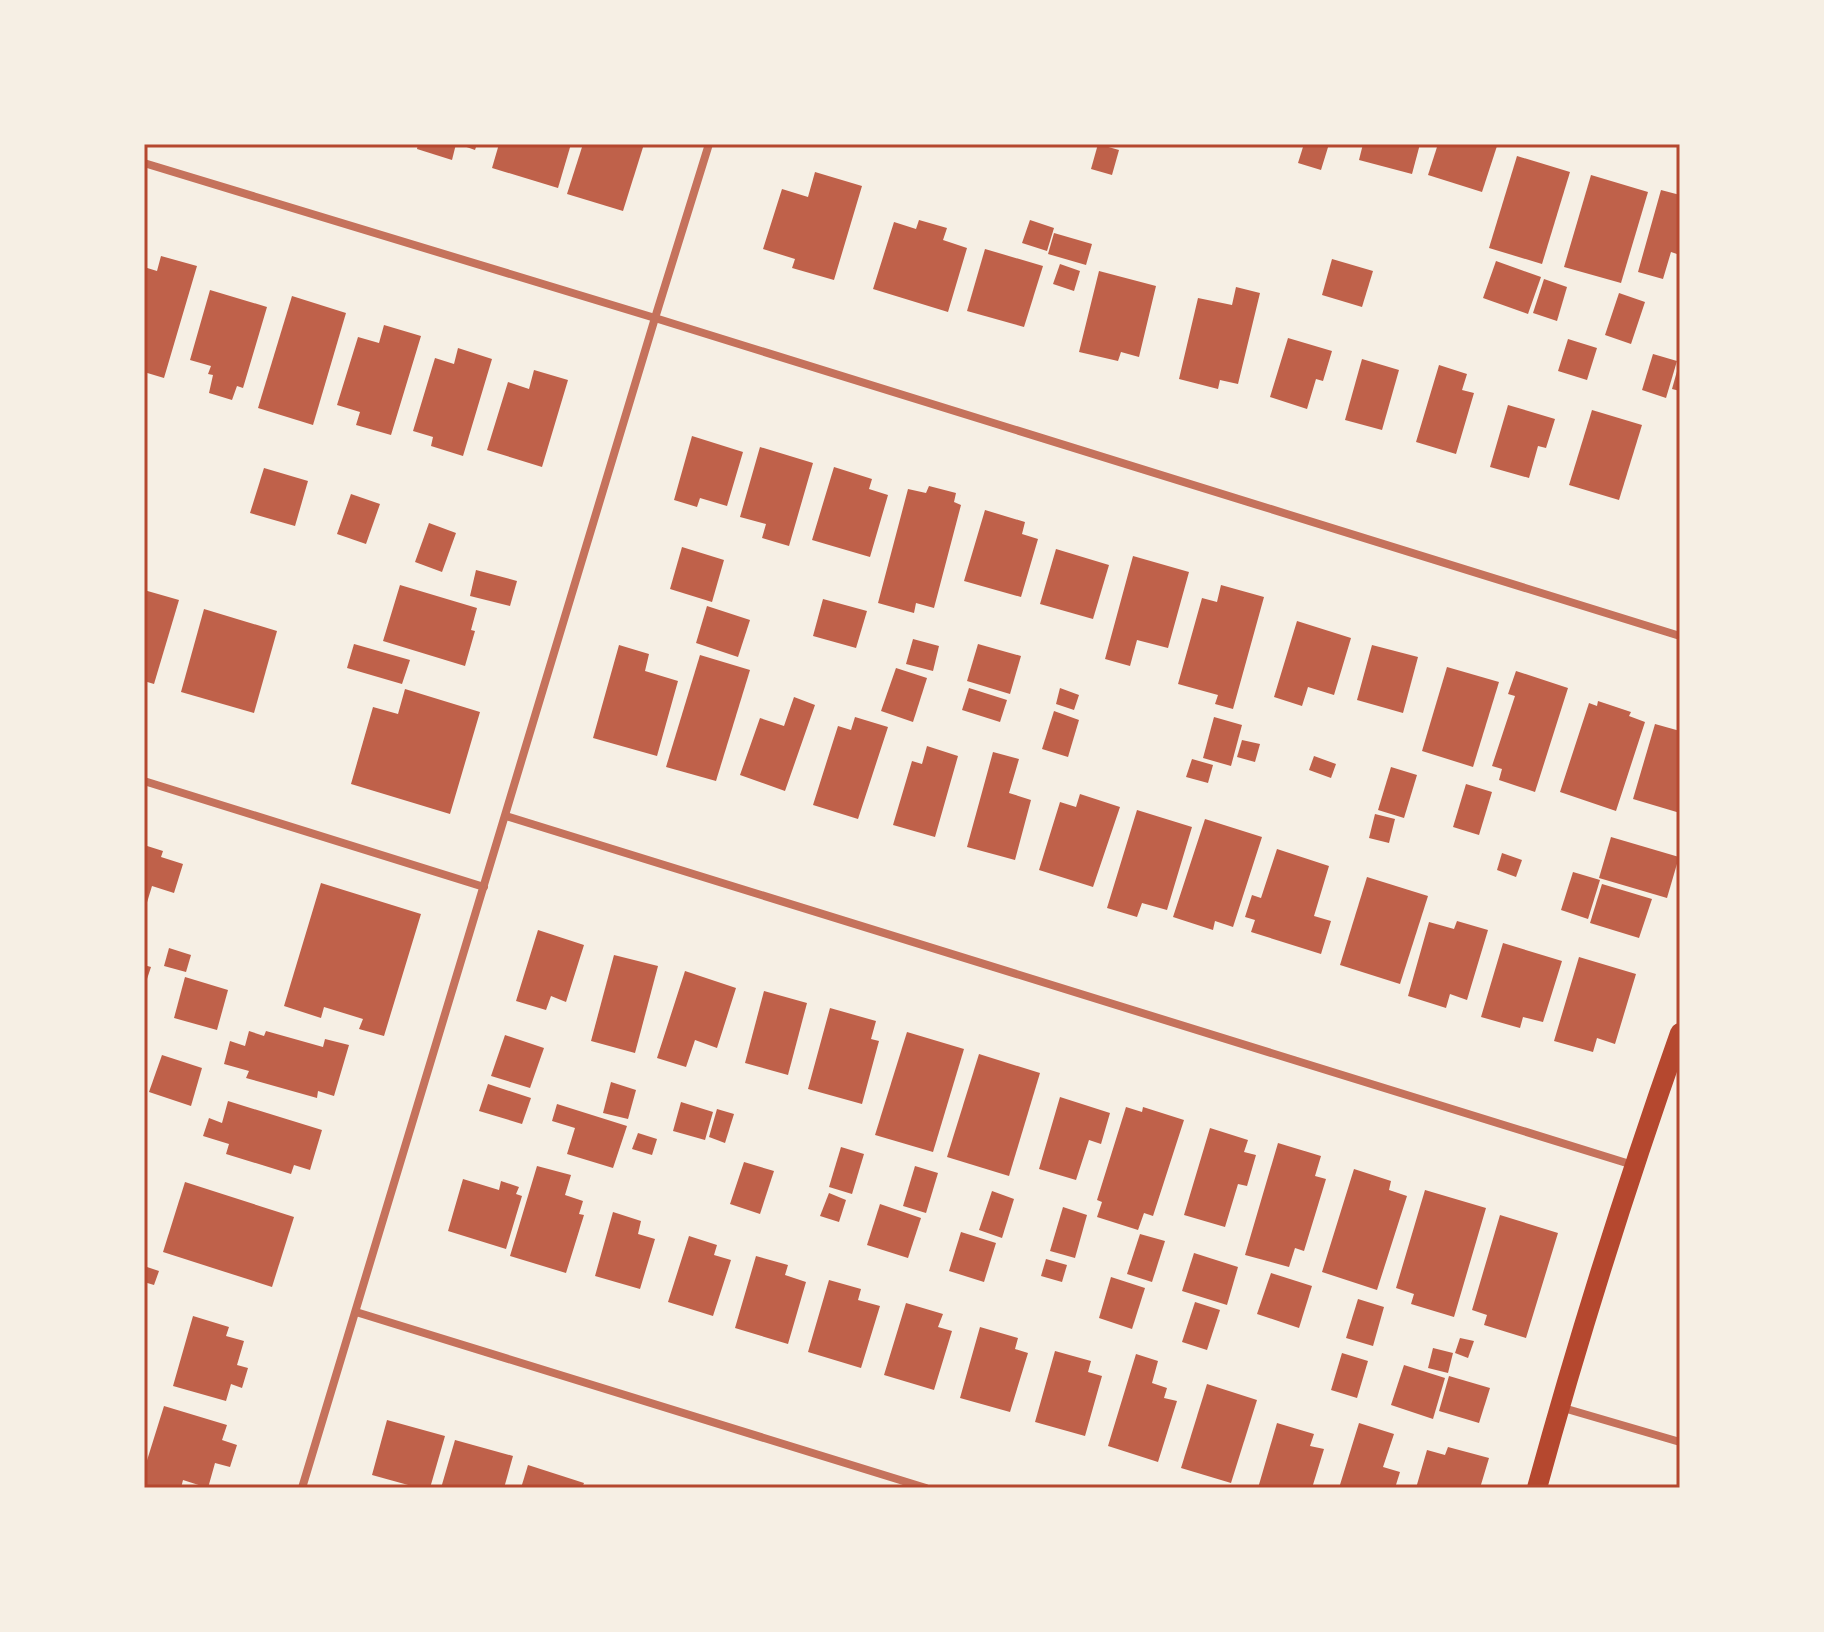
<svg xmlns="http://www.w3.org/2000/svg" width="1824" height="1632" font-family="Karla,sans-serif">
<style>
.building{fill:#bf614a}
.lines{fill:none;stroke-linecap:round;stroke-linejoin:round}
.minor{stroke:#c5725c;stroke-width:8}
.primary{stroke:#b5482f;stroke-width:20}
.neatline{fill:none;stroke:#b5482f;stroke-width:3}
</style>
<rect width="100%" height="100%" fill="#f6efe4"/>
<!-- building -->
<g class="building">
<polygon points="418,144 456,144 452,160 417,149"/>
<polygon points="458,144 477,144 475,150"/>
<polygon points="499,144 571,144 558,188 492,168"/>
<polygon points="583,144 644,144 623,211 567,194"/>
<polygon points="1098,144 1119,150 1112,175 1091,169"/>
<polygon points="1294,144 1329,144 1321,170 1298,163 1303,147"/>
<polygon points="1363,144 1420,144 1412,174 1359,160"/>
<polygon points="1438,144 1490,144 1497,146 1482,192 1428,175"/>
<polygon points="1517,156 1570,172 1542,264 1489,248"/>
<polygon points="815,172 862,186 834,280 792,268 795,259 763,249 782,189 808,197"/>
<polygon points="1591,175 1648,192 1621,283 1564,267"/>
<polygon points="1661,190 1680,195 1680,255 1671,252 1663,279 1638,272"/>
<polygon points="919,220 947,228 943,240 967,248 948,312 873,289 894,222 916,229"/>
<polygon points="1030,220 1054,228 1047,251 1022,243"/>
<polygon points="1054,233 1092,244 1086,265 1048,254"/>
<polygon points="985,249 1043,266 1024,327 967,311"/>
<polygon points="161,256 197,266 164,378 144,372 144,267 157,271"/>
<polygon points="1332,259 1373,271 1362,307 1322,295"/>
<polygon points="1496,261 1541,277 1528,314 1483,298"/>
<polygon points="1060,264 1080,271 1074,291 1053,284"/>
<polygon points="1099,271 1156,286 1139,357 1121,352 1118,361 1079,352"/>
<polygon points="1544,279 1567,287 1557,321 1533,313"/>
<polygon points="1236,287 1260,293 1238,384 1220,380 1218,389 1179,379 1198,298 1232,305"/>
<polygon points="210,290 267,307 243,388 237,386 232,400 209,393 213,375 208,374 211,366 190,360"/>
<polygon points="1619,293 1645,302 1631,344 1605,335"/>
<polygon points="292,296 346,313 313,425 258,408"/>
<polygon points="384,325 421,336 391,435 356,425 360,412 337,405 358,337 379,343"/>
<polygon points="1288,338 1332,351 1323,381 1316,379 1307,409 1270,397"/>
<polygon points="1568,339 1597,348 1587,380 1558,371"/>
<polygon points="458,348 492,359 463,456 431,446 433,437 413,431 435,358 454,364"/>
<polygon points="1653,354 1677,361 1666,398 1642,390"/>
<polygon points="1362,359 1399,370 1382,430 1345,420"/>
<polygon points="1679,364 1680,364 1680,391 1672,389"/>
<polygon points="1439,365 1467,374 1462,390 1474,393 1456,454 1416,442"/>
<polygon points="534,370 568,380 542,467 487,450 508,382 529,389"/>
<polygon points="1508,405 1555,419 1546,448 1538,446 1529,478 1490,467"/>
<polygon points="1592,410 1642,425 1619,500 1569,485"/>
<polygon points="692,436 743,452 727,506 700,498 697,507 674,500"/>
<polygon points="760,447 813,463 789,546 762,538 766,524 740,517"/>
<polygon points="834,467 872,479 869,489 888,495 870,557 812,540"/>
<polygon points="264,468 308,481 295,526 250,513"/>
<polygon points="929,486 956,493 954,502 961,505 934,608 916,603 914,613 878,603 908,489 926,493"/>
<polygon points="351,494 380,504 366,544 337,534"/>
<polygon points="985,510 1025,522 1022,534 1038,539 1021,597 964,581"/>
<polygon points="429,523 456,533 442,572 415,562"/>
<polygon points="682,547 724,560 712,602 670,589"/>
<polygon points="1056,549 1109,565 1093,619 1040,604"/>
<polygon points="1133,556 1189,572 1168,648 1137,640 1130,666 1105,659"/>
<polygon points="476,570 517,581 510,606 470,596"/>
<polygon points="400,585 477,608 471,630 475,631 465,666 383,641"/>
<polygon points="1221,585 1264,597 1233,709 1215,704 1218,695 1178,684 1202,598 1217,602"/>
<polygon points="144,590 179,600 154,684 144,681"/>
<polygon points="823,599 867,611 856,648 813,636"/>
<polygon points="707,606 750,620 738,657 696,643"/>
<polygon points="204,609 277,631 254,713 181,692"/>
<polygon points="1297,621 1351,638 1334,695 1308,687 1302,706 1274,697"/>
<polygon points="913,639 939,646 933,671 906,664"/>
<polygon points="354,644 410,660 402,684 347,668"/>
<polygon points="978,644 1021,656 1010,694 967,681"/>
<polygon points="619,645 649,654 645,671 678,681 657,756 593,738"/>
<polygon points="1372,645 1418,657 1403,713 1357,700"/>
<polygon points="700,655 750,670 716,781 666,767"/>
<polygon points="1447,667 1499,682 1473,767 1422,751"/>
<polygon points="896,668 927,678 913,722 881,711"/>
<polygon points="1516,671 1568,688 1535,792 1499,780 1502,769 1492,766 1515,696 1508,694"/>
<polygon points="969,688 1007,700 1000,722 962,710"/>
<polygon points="1060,688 1079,695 1074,710 1056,704"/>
<polygon points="405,689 480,712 450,814 351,784 373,707 398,714"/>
<polygon points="794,697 815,705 785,791 740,775 760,718 784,726"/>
<polygon points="1598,701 1631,712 1629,716 1645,722 1616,811 1560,792 1589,703 1597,706"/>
<polygon points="1054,711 1079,720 1068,757 1042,749"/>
<polygon points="855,717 888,727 858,819 813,805 838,726 851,730"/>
<polygon points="1214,717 1242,725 1231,766 1203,758"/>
<polygon points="1655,724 1680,731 1680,813 1633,799"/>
<polygon points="1242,740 1260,744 1255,762 1237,757"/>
<polygon points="927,746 958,756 935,837 893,825 912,761 922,764"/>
<polygon points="993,752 1019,759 1009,793 1031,800 1015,860 967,847"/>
<polygon points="1314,756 1336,764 1331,778 1309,770"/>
<polygon points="1192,759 1213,765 1208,783 1186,777"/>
<polygon points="1391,767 1417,775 1404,818 1378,810"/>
<polygon points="1466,784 1492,792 1479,835 1453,827"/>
<polygon points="1080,794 1120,807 1093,887 1039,870 1060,802 1076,807"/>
<polygon points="1137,810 1192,827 1167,910 1142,903 1137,917 1107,908"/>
<polygon points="1375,814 1395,819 1389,843 1369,838"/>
<polygon points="1205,819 1262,837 1233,927 1215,921 1213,930 1173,917"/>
<polygon points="1611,837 1679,857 1667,898 1599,878"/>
<polygon points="144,845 163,851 161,857 183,864 174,893 152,886 145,909"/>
<polygon points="1277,849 1329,866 1314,916 1331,921 1321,954 1251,932 1255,920 1245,917 1252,895 1261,898"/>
<polygon points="1502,853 1522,860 1516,877 1497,870"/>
<polygon points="1573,872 1600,880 1588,919 1561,910"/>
<polygon points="1367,877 1428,896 1400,984 1340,965"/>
<polygon points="321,883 421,914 384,1036 359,1029 363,1019 324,1007 321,1018 284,1006"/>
<polygon points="1602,884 1652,899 1639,938 1590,923"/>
<polygon points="1457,921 1488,930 1467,1000 1450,994 1446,1008 1408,996 1429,922 1454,929"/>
<polygon points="538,930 584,945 566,1002 551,996 546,1010 516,1001"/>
<polygon points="1503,943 1562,961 1543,1022 1523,1017 1520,1028 1481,1017"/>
<polygon points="169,948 191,955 186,972 164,966"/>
<polygon points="614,955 658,966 635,1053 591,1041"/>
<polygon points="1579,957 1636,974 1615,1044 1597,1038 1593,1052 1554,1041"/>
<polygon points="144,965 151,967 145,985 144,985"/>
<polygon points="685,971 736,988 717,1048 695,1040 686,1067 657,1058"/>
<polygon points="185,977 228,990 217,1030 174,1018"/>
<polygon points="764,991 807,1003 788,1075 745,1063"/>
<polygon points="830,1008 876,1021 871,1039 879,1041 862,1104 808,1089"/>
<polygon points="249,1031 264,1036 266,1031 323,1047 325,1039 349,1045 334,1096 318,1091 317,1098 246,1078 249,1071 224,1064 230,1041 245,1046"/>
<polygon points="907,1032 964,1049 933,1152 875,1135"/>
<polygon points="505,1035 544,1048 530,1088 491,1076"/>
<polygon points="979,1054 1040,1073 1009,1176 947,1157"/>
<polygon points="162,1055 202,1068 191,1106 149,1092"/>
<polygon points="611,1082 636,1090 628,1119 603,1113"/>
<polygon points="488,1084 531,1098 522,1124 479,1111"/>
<polygon points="1060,1097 1110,1113 1101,1144 1089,1140 1076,1180 1039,1169"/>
<polygon points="228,1101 322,1130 310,1170 294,1165 291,1174 226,1154 229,1144 203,1136 209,1118 222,1123"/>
<polygon points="681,1102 713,1112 705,1140 673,1131"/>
<polygon points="557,1104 627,1126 613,1168 567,1154 575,1128 552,1121"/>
<polygon points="1126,1107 1142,1112 1143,1107 1184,1120 1153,1216 1144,1213 1138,1230 1097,1217 1102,1202 1097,1200"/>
<polygon points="717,1109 734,1114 725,1143 709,1137"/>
<polygon points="1210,1128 1248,1140 1244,1152 1256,1155 1247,1186 1238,1184 1225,1227 1184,1215"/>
<polygon points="638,1133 657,1139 652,1155 632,1149"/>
<polygon points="1278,1143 1321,1156 1315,1176 1326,1179 1304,1251 1295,1248 1289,1267 1245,1255"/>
<polygon points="841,1147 864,1154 852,1194 829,1187"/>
<polygon points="744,1162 774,1171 760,1214 730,1204"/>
<polygon points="537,1166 571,1175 565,1195 583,1201 579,1214 584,1215 566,1273 510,1256"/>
<polygon points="915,1166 938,1173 926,1213 903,1206"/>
<polygon points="1354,1169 1391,1181 1389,1190 1407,1196 1377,1290 1322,1272"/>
<polygon points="463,1179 499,1190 501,1181 519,1187 516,1194 522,1196 506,1249 448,1231"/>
<polygon points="185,1182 294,1217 272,1287 163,1252"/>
<polygon points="1425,1190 1486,1208 1454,1317 1411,1304 1414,1294 1396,1288"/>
<polygon points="992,1191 1014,1199 1002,1238 979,1230"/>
<polygon points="829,1193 846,1200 839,1222 820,1216"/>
<polygon points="880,1204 921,1218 908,1258 867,1245"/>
<polygon points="1063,1207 1087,1215 1075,1258 1050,1251"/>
<polygon points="613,1212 641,1221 638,1234 655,1239 640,1289 595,1276"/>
<polygon points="1500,1215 1558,1233 1526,1338 1484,1325 1487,1315 1472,1310"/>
<polygon points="961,1232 996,1243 984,1282 949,1271"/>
<polygon points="1140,1234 1165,1241 1152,1282 1127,1274"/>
<polygon points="689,1236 717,1245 714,1255 731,1260 713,1316 668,1302"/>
<polygon points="1194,1253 1238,1267 1227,1305 1182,1291"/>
<polygon points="756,1256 788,1265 785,1275 806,1282 788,1344 735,1328"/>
<polygon points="1046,1259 1067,1265 1062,1282 1041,1276"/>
<polygon points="144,1266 159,1271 154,1285 144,1282"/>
<polygon points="1271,1273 1312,1286 1299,1328 1257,1314"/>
<polygon points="1111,1277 1145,1288 1132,1329 1099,1318"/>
<polygon points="829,1280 861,1289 858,1300 880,1306 861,1368 808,1352"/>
<polygon points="1358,1299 1384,1307 1373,1346 1346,1338"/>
<polygon points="1195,1302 1220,1310 1207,1350 1182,1342"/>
<polygon points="906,1303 943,1314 938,1327 952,1331 934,1390 884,1375"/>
<polygon points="193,1316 229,1327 226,1336 244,1341 237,1365 248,1368 242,1388 231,1384 226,1401 173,1386"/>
<polygon points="980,1327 1018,1338 1015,1349 1028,1353 1010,1412 960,1398"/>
<polygon points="1460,1338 1474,1341 1468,1358 1455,1353"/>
<polygon points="1433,1348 1453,1353 1448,1373 1428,1368"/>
<polygon points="1055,1351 1091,1361 1088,1372 1102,1376 1085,1436 1035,1422"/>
<polygon points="1342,1353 1368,1361 1357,1398 1331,1390"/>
<polygon points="1136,1354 1158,1361 1152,1383 1167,1388 1164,1398 1177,1401 1158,1462 1108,1446"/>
<polygon points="1404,1365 1445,1378 1433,1419 1391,1405"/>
<polygon points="1449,1376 1490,1388 1479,1423 1439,1411"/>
<polygon points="1207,1384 1257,1400 1231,1483 1181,1468"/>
<polygon points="164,1406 227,1425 222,1440 237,1445 230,1467 215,1463 208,1488 183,1480 181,1488 144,1488 144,1470"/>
<polygon points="387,1420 445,1436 430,1488 419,1488 372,1475"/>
<polygon points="1277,1423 1314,1434 1310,1446 1324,1449 1312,1488 1258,1488"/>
<polygon points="1359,1423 1394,1434 1383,1467 1400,1472 1395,1488 1339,1488"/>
<polygon points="455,1440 513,1456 504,1488 441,1488"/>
<polygon points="1448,1447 1489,1458 1480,1488 1416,1488 1427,1450 1445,1455"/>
<polygon points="528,1465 584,1483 582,1488 521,1488"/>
</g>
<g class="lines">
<!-- minor -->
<g class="minor">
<polyline points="144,163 655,318 1680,636"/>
<polyline points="144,781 484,887"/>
<polyline points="506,816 1633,1165"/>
<polyline points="356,1312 926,1488"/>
<polyline points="1560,1407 1680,1442"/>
<polyline points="302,1488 655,318 709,144"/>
</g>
<!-- primary -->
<path class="primary" d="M1537,1488c42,-153 90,-305 143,-455"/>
</g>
<!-- border -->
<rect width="1824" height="1632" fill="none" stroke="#f6efe4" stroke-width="292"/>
<rect x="146" y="146" width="1532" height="1340" class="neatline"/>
</svg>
